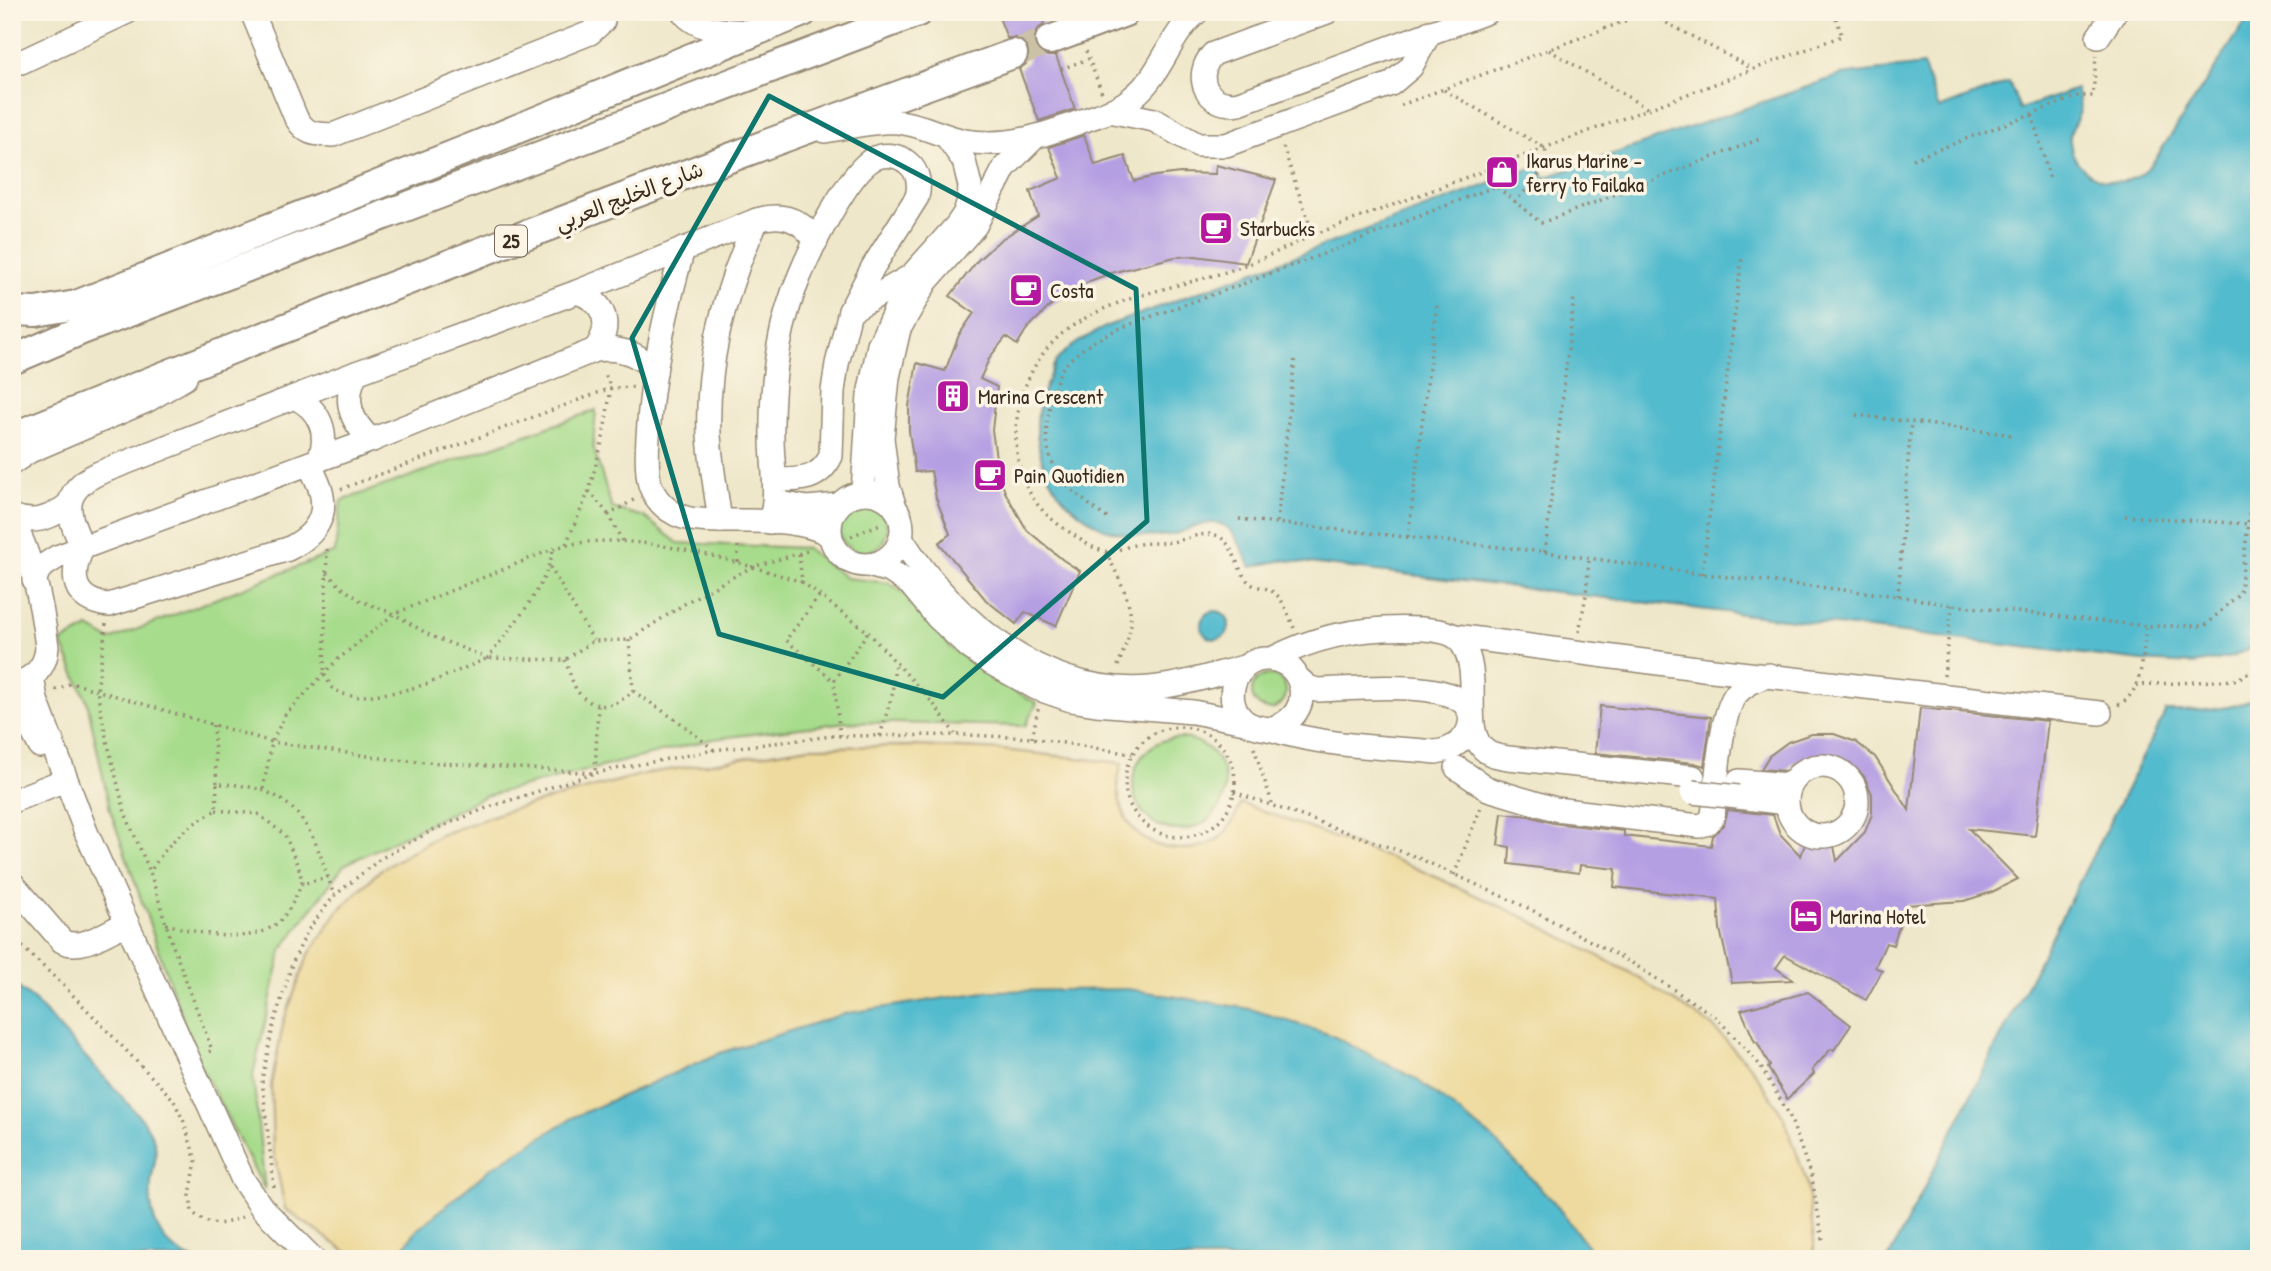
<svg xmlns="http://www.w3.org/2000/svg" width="2271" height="1271" font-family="'Patrick Hand','Playpen Sans Arabic',sans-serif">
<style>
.green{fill:#a7dc8c;stroke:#718355;stroke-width:2}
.sand{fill:#eeda9e;stroke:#94825e;stroke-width:2}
.water{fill:#52bbce;stroke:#467276;stroke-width:2}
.building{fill:#b59fe3}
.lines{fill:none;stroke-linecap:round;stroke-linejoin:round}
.major-tunnel{stroke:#cbc1a7;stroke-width:28;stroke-dasharray:28 14;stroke-linecap:butt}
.minor-casing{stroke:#958874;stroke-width:26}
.major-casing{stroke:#958874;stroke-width:32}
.path{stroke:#958874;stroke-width:3.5;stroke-dasharray:2 5;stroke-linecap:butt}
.minor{stroke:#fff;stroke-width:23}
.major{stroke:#fff;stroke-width:28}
.minor-bridge-casing{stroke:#958874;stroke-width:26;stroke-linecap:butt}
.minor-bridge{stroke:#fff;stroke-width:23}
.marked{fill:none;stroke:#0f766e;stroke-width:5;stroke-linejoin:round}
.labels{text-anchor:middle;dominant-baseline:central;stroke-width:7;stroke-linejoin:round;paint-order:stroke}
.shield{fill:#fcf5e5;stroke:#75675a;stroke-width:2}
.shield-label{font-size:19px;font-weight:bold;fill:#3b2a1e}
.poi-label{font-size:21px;fill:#3b2a1e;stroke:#fcf5e5;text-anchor:start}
.street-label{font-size:21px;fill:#3b2a1e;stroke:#fcf5e5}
</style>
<rect width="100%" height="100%" fill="#fcf5e5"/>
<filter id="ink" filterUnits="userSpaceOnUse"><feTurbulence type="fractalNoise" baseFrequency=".0143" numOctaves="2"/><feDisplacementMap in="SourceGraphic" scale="14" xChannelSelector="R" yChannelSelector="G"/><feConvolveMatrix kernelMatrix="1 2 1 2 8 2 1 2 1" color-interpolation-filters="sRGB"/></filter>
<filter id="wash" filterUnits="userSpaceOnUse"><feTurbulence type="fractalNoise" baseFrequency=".00686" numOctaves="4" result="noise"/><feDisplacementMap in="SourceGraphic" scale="28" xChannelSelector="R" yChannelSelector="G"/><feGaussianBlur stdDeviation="1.57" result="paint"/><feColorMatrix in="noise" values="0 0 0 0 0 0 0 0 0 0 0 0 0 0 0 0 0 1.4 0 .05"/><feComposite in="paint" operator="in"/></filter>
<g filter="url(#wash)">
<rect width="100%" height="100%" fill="#efe7c9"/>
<!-- green -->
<g class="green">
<polygon points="596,410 593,446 612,508 644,517 678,543 806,548 846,578 890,583 906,595 950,647 1000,684 1037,703 1025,726 847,722 713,739 485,796 344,865 282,949 253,1075 265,1190 195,1055 110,810 87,701 61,642 89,628 110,640 335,552 341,501"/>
<circle cx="863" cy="528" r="24"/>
<circle cx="1269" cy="692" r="17"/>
<circle cx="1179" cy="784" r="46"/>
</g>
<!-- sand -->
<path class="sand" d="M916,746l87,4 119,13c-2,8 -5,18 -4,26 1,15 8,34 19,44 20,19 58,21 81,6 11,-8 18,-23 23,-36l170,63 115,52 103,54 82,53 41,43 32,49 23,66 7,59v17h-217l-44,-58 -706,-188 -127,40 -146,64 -84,52 -73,61 -22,29h-38l-72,-50 -12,-61 -2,-63 13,-65 24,-64 30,-45 41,-40 61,-36 66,-24 138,-37 165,-27z"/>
<!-- water -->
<g class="water">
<path d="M2255,12h4v631l-27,14 -39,7 -51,-3 -859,-101 -32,7c-7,-12 -14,-34 -26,-41 -17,-10 -39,7 -56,9 -19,3 -46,0 -64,-6 -6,-2 -13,-7 -18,-11 -46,-28 -62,-87 -40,-135 2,-6 5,-14 8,-20 12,-17 34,-27 52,-37l433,-161 4,13 297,-103 82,-10 16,44 70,-27 11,27 56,-20c2,6 4,15 4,21 -2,11 -12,20 -10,31 3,32 37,48 65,37 7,-3 12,-10 17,-14l96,-146z"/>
<circle cx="1215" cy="625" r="14"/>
<path d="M2259,697v562h-371l278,-548c32,0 63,0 93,-14z"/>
<path d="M12,983l22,17 109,120c5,8 11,17 12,25 3,14 -3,25 -4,38 -3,33 8,64 42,76h-181z"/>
<polygon points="1128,989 1251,1009 1331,1035 1416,1079 1489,1135 1553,1201 1597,1259 395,1259 417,1230 490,1169 574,1117 720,1053 847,1013 991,991"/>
</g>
<g id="blocks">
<!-- building -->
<g class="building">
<polygon points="997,12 1040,12 1044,24 1037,30 1034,38 1034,45 1040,53 1048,56 1056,56 1075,109 1039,121 1019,69 1026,64 1029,58 1028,48 1023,41 1017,38 1007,38"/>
<polygon points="1084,135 1095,165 1125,156 1134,181 1156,176 1180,173 1215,174 1216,165 1276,180 1246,263 1195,256 1175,257 1111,273 1090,281 1052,304 1026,330 1017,345 1006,337 990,357 980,379 997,387 992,430 998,472 1005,492 1027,530 1063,560 1080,571 1056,626 1025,612 1016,624 986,600 939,543 950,534 936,498 931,471 915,472 909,431 909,406 917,363 945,371 959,335 974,313 950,296 978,260 1000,240 1038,216 1030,191 1061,178 1049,147"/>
<polygon points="1600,706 1711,717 1704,766 1694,763 1595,753"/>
<polygon points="1920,708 2048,721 2035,836 1969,829 2018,879 1992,892 1964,901 1906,905 1893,945 1886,943 1875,967 1882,971 1866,1000 1785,955 1776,968 1793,980 1732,983 1720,929 1718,899 1614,887 1616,869 1580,865 1579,873 1509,864 1510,847 1498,845 1502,813 1529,816 1553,823 1624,831 1624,836 1711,846 1713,836 1724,824 1728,810 1773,815 1780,834 1801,856 1807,838 1833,841 1837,861 1865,832 1872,814 1872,794 1864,776 1849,762 1831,755 1811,755 1793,763 1786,771 1761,769 1769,756 1788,742 1811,734 1834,734 1856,742 1875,757 1909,810"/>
<polygon points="1808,992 1851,1025 1834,1050 1831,1049 1812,1070 1814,1074 1787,1099 1768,1068 1770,1066 1757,1042 1755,1042 1741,1010"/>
</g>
</g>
</g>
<g filter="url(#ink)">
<use href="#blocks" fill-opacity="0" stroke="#958874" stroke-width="2"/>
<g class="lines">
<!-- major-tunnel -->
<polyline class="major-tunnel" points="1013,54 1050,40"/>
<!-- minor casing -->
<g class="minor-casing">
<g id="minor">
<path d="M252,12l44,106c11,17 18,16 37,17l257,-102 13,-12 1,-9"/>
<path d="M683,12c16,20 42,18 66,20"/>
<path d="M1327,12l-114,42c-21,22 -6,55 26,49l248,-91"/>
<polyline points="2098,37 2115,12"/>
<polyline points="21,62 127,12"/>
<polyline points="1109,111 1154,120 1198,145 1226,145 1391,84 1411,67 1430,32"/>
<path d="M824,131c24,-3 50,-11 74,-9 24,2 44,15 67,19 44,7 80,-6 120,-21 16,-6 35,-11 48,-23 30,-24 35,-60 64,-85"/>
<path d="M683,249c-17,61 -32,125 -35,188 -1,15 -2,33 2,48 8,22 27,34 49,35 39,4 97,-6 131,15"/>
<path d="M577,292c29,10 36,34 18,58"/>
<polyline points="850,311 911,276"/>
<path d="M356,373c-13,26 -6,49 16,67"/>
<path d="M294,397c26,12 36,36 25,63"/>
<polyline points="12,463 30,451 146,401 185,378"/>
<polyline points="863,493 869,395 879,345 911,276 957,225 965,213 969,200 970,186 964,161 947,137"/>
<circle cx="866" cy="529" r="36"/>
<polyline points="775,502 807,508 839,505"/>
<polyline points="895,508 888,486 882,438 888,377 899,329 926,282 975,226 1005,167 1033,139"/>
<path d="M12,516c22,9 40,2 57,-12"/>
<path d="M12,519c20,38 30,85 35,128 -1,21 -14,33 -35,37"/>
<path d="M720,521c-4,-29 -9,-57 -11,-86 -3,-76 16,-147 48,-215"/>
<path d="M770,522c9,-29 2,-55 2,-84 -1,-55 6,-112 28,-163 11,-27 48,-102 73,-116 11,-6 26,-4 35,4 11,9 12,22 9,34l-44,70 -23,44 -13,53 -4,27 -2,65c-12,25 -32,24 -56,24"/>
<path d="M901,538c54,84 143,159 249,150 32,-3 63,-13 94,-21"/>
<path d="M83,547c-17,-33 -23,-56 16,-74l257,-100 221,-81 180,-72c26,-8 44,-1 59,21"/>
<path d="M83,547c-14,28 -11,54 26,58l179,-56c41,-20 43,-50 20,-85"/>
<polyline points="868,565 890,571 910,584 937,617 969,647 991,663 1036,688 1071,700 1096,704 1193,712 1245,722"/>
<path d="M34,580l6,-12 17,-11 315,-117 223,-90c24,-3 45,3 60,22"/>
<polyline points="1455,636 1704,669 2100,713"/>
<path d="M1272,659c47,-25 97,-33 150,-30 12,1 31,2 39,13 24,33 -3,90 26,110 6,4 15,5 21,6l185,19"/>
<polyline points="32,676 36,700 86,832 243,1180 262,1208 313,1259"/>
<polyline points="18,683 20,707 40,746"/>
<path d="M1269,729c54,-13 34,-79 -11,-69 -10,3 -19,11 -23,21 -6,15 -2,33 12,42 8,5 17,5 26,7 52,16 109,17 163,22 14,-2 29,-10 33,-24 18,-56 -122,-38 -152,-38l-9,-3 -9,-8"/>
<circle cx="1822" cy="801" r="35"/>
<path d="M1457,768l31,21 67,20 144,17 9,-3 5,-7c3,-28 7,-102 23,-122 9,-10 20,-15 33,-19"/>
<polyline points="1739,781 1790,785"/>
<polyline points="1738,797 1786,803"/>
<polyline points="12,801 60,782"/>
<path d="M12,883l50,58c19,11 46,-10 65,-18"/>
</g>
</g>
<!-- major casing -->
<g class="major-casing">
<g id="major">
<polyline points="1050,40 1125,12"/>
<polyline points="12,311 36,312 76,305 478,145 803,12"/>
<polyline points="12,360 82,330 918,12"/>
<path d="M12,437c331,-134 665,-262 1001,-383"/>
</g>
</g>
<!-- path -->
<g class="path">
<polyline points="1648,13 1753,69"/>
<polyline points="1549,50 1648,109"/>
<polyline points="1086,51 1102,93"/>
<polyline points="1061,69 1088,59"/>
<polyline points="1444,90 1545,148 1548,165 1515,202"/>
<polyline points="1401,105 1649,12"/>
<polyline points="2032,115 2050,179"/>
<polyline points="1283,147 1313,235"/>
<polyline points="1913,159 2078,96 2093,96 2096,56"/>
<polyline points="1856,415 2013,435"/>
<polyline points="341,489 611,388 634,387"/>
<polyline points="589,491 609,515"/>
<polyline points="2125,516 2248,524"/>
<path d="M1107,518c-44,-32 -70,-55 -57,-113 3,-12 7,-31 15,-40 28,-31 69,-42 107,-56 33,-12 67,-23 100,-36 75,-27 149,-58 224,-87l45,37 219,-84"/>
<polyline points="1239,519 1545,552 1702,574 1898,596 1952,605 2146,626 2205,626 2240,593 2259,429"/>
<polyline points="1277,522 1295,357"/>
<polyline points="851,536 883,523"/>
<polyline points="1408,537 1437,304"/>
<polyline points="622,541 609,515 635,499"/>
<polyline points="566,544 589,491 603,438 611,388 604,372"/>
<polyline points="327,549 324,674 332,688 343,694 356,697 397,692 427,684 488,658 565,660 593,641 629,640 692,599 752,567 811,550"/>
<path d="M1106,552c10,21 25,46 25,70 -1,14 -8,30 -13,44"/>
<polyline points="1545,552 1574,298"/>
<polyline points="799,554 802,582 868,632 834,681 840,736"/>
<polyline points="738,562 738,542"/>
<polyline points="550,567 593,640"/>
<path d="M327,573l13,13 21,15 33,13 37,22 57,22c24,-33 58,-68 65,-109"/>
<polyline points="1702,574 1742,257"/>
<polyline points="819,596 786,640 834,681"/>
<polyline points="1898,596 1911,422"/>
<polyline points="106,624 97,691 106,737 125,813 150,872"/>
<path d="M1294,628c-5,-11 -10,-29 -21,-36 -9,-7 -19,-2 -27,-13 -10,-13 -12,-35 -28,-43 -14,-6 -32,4 -47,6 -12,2 -25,0 -37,3 -9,2 -21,8 -30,6 -13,-3 -23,-11 -33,-18 -16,-10 -32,-23 -41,-40 -30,-54 -10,-132 41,-166 44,-30 94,-37 144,-52 34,-9 66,-25 98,-40l529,-199 -8,-24"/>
<polyline points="868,632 933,703 955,734"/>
<polyline points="1579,632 1586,595 1589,558"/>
<path d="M565,660c4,9 7,24 13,32 18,21 38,15 55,-1l-4,-51"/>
<polyline points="1944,676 1952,605"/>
<polyline points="2136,685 2235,680 2259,668"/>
<polyline points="55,690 72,683 272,742 395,760 595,773 714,750 833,736 968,735 1032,738 1132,754"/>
<polyline points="633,691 682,724 714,750"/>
<path d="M2118,705c26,-12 25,-54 28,-79"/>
<path d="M213,725l4,59c81,0 96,44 117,112"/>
<circle cx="1180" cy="782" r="55"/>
<polyline points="880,736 892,695 895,663"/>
<polyline points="1032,738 1038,709"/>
<polyline points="1254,748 1273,806"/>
<path d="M263,789l9,-47 13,-27 52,-55 57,-46 159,-65c70,-24 181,12 249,33"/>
<polyline points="1234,792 1414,856 1530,909 1632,963 1716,1017 1759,1064 1789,1114 1812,1179 1823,1240"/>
<polyline points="216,810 258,814 285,835 300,871 302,884 328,877"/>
<polyline points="1454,875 1481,807"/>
<path d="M166,924c33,9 83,23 113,-2 10,-9 16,-25 23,-38"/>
<path d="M12,937l52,49 109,113 11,23 12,39 -6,34 2,17c17,15 29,14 50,5"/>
<path d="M209,1052l3,-2 -39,-104 -23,-74c20,-32 33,-43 66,-62l1,-26"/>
<polyline points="274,1187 262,1080 273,1027 292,964 308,930 334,896 380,859 433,830 489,807 595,773 598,706"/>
</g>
<!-- minor -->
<use href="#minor" class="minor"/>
<!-- major -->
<use href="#major" class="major"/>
<!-- minor-bridge casing -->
<g class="minor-bridge-casing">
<polyline id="minor-bridge" points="1692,792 1738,797"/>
</g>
<!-- minor-bridge -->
<use href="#minor-bridge" class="minor-bridge"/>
</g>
</g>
<!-- marked area -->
<path class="marked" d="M769,96l367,193 11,232 -204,176 -224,-63 -87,-296z"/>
<!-- icons -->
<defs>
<g id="shop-square" transform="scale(1.75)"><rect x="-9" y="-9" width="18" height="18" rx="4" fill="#b5179e" stroke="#fcf5e5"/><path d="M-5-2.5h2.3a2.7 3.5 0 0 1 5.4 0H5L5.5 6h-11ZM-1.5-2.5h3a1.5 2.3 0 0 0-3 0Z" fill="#fff"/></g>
<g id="cafe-square" transform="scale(1.75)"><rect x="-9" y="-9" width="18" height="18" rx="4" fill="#b5179e" stroke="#fcf5e5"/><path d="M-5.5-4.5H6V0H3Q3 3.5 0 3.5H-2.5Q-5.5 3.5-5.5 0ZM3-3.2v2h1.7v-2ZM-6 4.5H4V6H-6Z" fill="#fff"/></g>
<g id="building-square" transform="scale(1.75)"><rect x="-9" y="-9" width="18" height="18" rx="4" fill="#b5179e" stroke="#fcf5e5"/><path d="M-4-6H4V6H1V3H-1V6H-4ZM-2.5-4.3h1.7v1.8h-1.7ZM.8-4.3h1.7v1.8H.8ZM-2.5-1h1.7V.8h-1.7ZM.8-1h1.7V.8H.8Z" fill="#fff"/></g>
<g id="hotel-square" transform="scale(1.75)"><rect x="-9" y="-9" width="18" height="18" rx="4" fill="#b5179e" stroke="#fcf5e5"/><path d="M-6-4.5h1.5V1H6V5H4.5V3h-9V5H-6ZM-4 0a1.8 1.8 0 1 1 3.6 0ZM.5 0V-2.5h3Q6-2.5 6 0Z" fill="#fff"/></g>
</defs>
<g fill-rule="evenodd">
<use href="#shop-square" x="1502" y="172"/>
<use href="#cafe-square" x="1216" y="228"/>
<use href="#cafe-square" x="1026" y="290"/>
<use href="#building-square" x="953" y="396"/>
<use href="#cafe-square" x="990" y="475"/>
<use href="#hotel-square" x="1806" y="916"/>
</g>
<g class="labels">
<!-- shield labels -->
<rect class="shield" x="495" y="225.5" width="32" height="31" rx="5"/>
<g class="shield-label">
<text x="511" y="241">25</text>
</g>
<!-- poi labels -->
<g class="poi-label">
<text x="1526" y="160">Ikarus Marine -<tspan x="1526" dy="24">ferry to Failaka</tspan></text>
<text x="1240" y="228">Starbucks</text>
<text x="1050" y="290">Costa</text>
<text x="978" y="396">Marina Crescent</text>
<text x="1014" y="475">Pain Quotidien</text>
<text x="1830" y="916">Marina Hotel</text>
</g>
<!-- street labels -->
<g class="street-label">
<text transform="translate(629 196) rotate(-21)">شارع الخليج العربي</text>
</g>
</g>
<!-- margin -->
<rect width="2271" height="1271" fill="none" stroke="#fcf5e5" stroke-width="42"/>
</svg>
